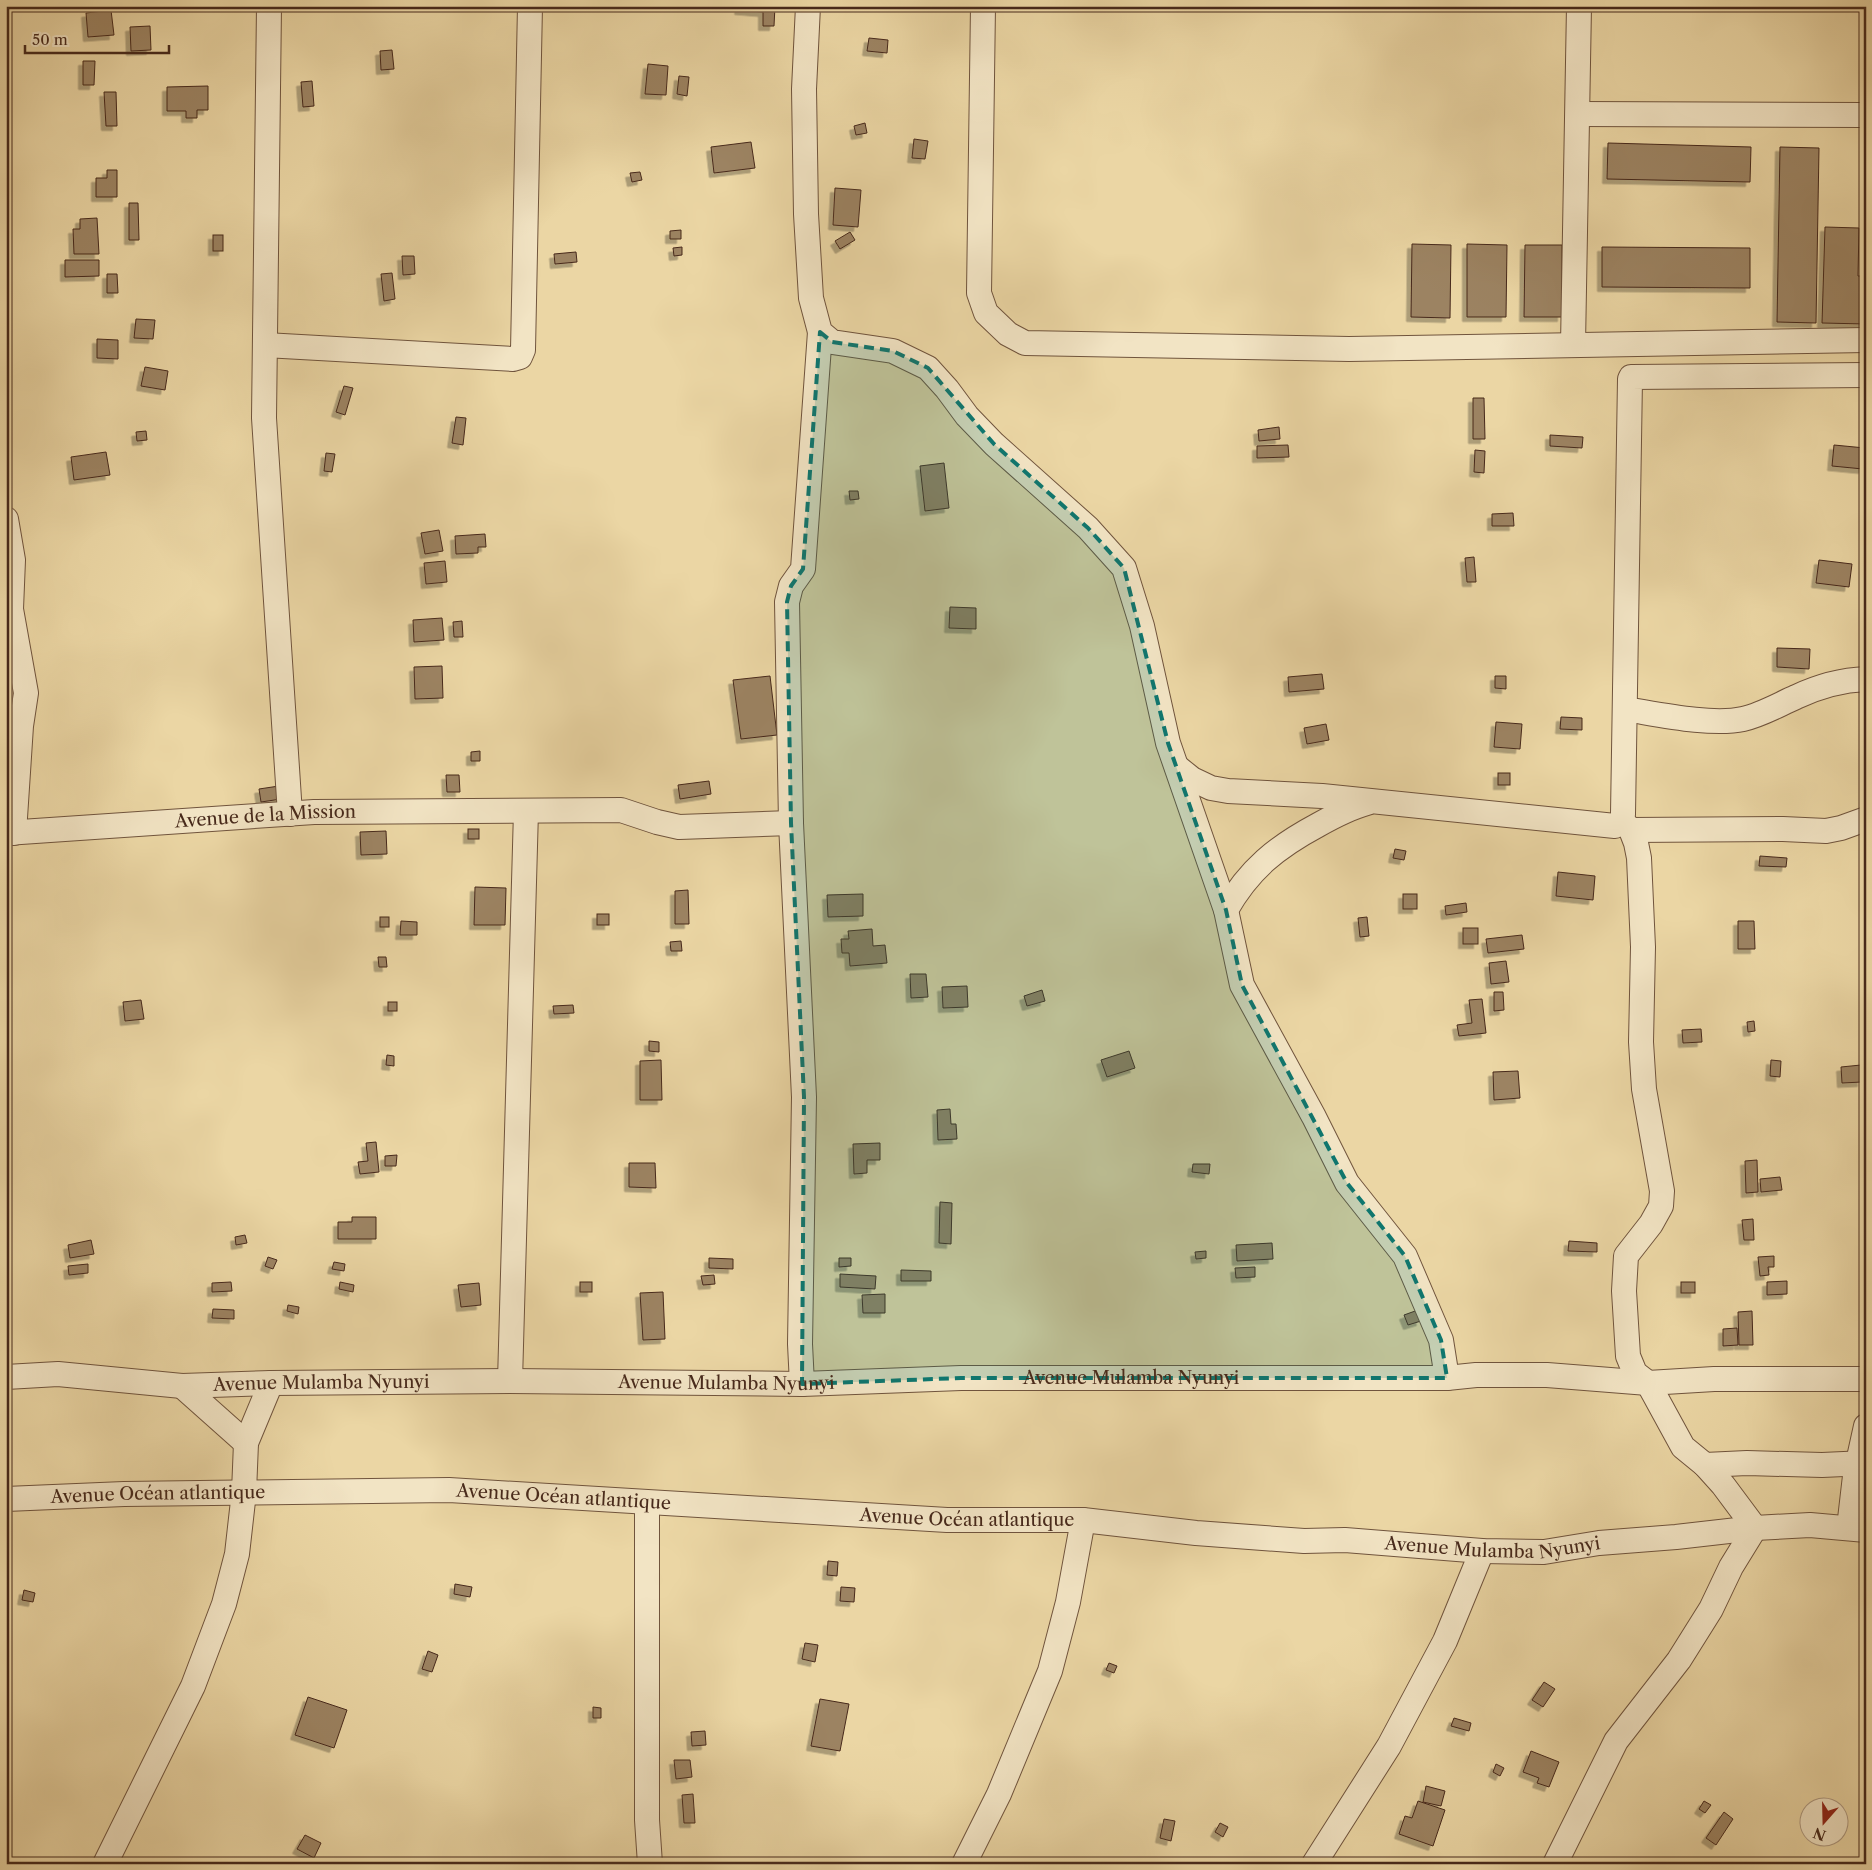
<svg xmlns="http://www.w3.org/2000/svg" width="1872" height="1870" font-family="'Libre Caslon Text',serif">
<style>
.building{fill:#9c8362;stroke:#47291b;filter:url(#shadow)}
.lines{fill:none;stroke-linecap:round;stroke-linejoin:round}
.minor-casing{stroke:#70543d;stroke-width:26}
.minor{stroke:#f2e4c4;stroke-width:24}
.marked{fill:#0f766e;fill-opacity:0.2;stroke:#0f766e;stroke-width:4;stroke-dasharray:10 6;stroke-linejoin:round}
.labels{text-anchor:middle;dominant-baseline:central;stroke-width:5;stroke-linejoin:round;paint-order:stroke}
.street-label{font-size:18px;fill:#47291b;stroke:#f2e4c4}
</style>
<defs>
<filter id="shadow"><feDropShadow dx="-4.5" dy="4.5" stdDeviation="0" flood-color="#0004"/></filter>
</defs>
<rect width="100%" height="100%" fill="#ebd6a4"/>
<filter id="stains"><feTurbulence type="fractalNoise" baseFrequency=".004" numOctaves="4"/><feColorMatrix values="0 0 0 0 .2 0 0 0 0 .09 0 0 0 0 .02 0 0 0 .5 -.17"/></filter>
<radialGradient id="worn" r=".72"><stop offset=".6" stop-color="#630" stop-opacity="0"/><stop offset="1" stop-color="#630" stop-opacity=".3"/></radialGradient>
<!-- building -->
<g class="building">
<polygon points="740,6 775,6 774,26 763,26 763,12 739,10"/>
<polygon points="111,10 114,35 88,37 86,13"/>
<polygon points="150,26 151,50 131,51 130,27"/>
<polygon points="869,38 888,40 887,53 867,51"/>
<polygon points="392,50 394,69 381,70 380,51"/>
<polygon points="83,61 95,61 94,85 83,85"/>
<polygon points="648,64 668,66 666,95 645,94"/>
<polygon points="679,76 689,77 687,96 677,94"/>
<polygon points="312,81 314,106 303,107 301,82"/>
<polygon points="208,86 208,110 197,110 197,118 186,118 186,111 167,111 167,87"/>
<polygon points="104,92 116,92 117,126 106,126"/>
<polygon points="865,123 867,133 856,135 854,126"/>
<polygon points="914,139 928,141 925,159 912,158"/>
<polygon points="751,142 755,168 714,173 711,147"/>
<polygon points="1608,143 1751,147 1750,182 1607,179"/>
<polygon points="1780,147 1819,148 1816,323 1777,322"/>
<polygon points="107,170 117,170 117,197 96,197 96,178 107,178"/>
<polygon points="640,172 642,180 632,182 630,173"/>
<polygon points="835,188 861,190 858,227 833,225"/>
<polygon points="129,203 138,203 139,240 129,240"/>
<polygon points="97,218 99,254 74,254 73,229 80,229 80,219"/>
<polygon points="1825,227 1859,228 1858,276 1864,276 1863,297 1866,298 1866,324 1822,323"/>
<polygon points="681,230 681,239 670,239 670,231"/>
<polygon points="850,232 855,240 840,249 835,241"/>
<rect x="213" y="235" width="10" height="16"/>
<polygon points="1412,244 1451,245 1450,318 1411,317"/>
<polygon points="1467,244 1507,245 1506,317 1467,317"/>
<polygon points="1525,245 1562,245 1562,317 1524,317"/>
<polygon points="682,247 682,255 674,256 673,248"/>
<polygon points="1602,247 1750,248 1750,288 1602,287"/>
<polygon points="576,252 577,262 555,264 554,254"/>
<polygon points="402,256 414,256 415,274 403,275"/>
<polygon points="65,260 99,260 99,276 65,277"/>
<polygon points="392,273 395,299 384,301 381,274"/>
<polygon points="107,274 117,274 118,293 107,293"/>
<polygon points="136,319 155,320 153,339 134,338"/>
<polygon points="97,339 118,340 118,359 97,358"/>
<polygon points="145,367 168,371 165,390 141,386"/>
<polygon points="344,386 353,388 345,415 336,412"/>
<polygon points="1473,398 1484,398 1485,439 1473,439"/>
<polygon points="456,417 466,418 463,445 452,443"/>
<polygon points="1279,427 1280,439 1259,441 1258,430"/>
<polygon points="146,431 147,440 137,441 136,432"/>
<polygon points="1550,435 1583,437 1582,448 1550,446"/>
<polygon points="1288,445 1289,457 1257,458 1257,446"/>
<polygon points="1834,445 1865,448 1863,469 1832,466"/>
<polygon points="1475,450 1485,451 1484,473 1474,472"/>
<polygon points="106,452 110,475 74,480 71,457"/>
<polygon points="326,453 335,454 332,472 324,471"/>
<polygon points="944,463 949,508 925,511 920,466"/>
<polygon points="849,491 858,491 859,499 850,500"/>
<polygon points="1513,513 1514,526 1492,526 1492,514"/>
<polygon points="439,530 443,551 425,554 421,533"/>
<polygon points="485,534 486,547 478,547 478,553 456,554 455,536"/>
<polygon points="1474,557 1476,582 1467,582 1465,558"/>
<polygon points="1819,560 1852,564 1849,587 1816,583"/>
<polygon points="445,561 447,582 426,584 424,563"/>
<polygon points="950,607 976,608 976,629 949,628"/>
<polygon points="442,618 444,640 414,642 413,620"/>
<polygon points="462,621 463,637 454,637 453,622"/>
<polygon points="1777,648 1810,649 1809,669 1777,667"/>
<polygon points="442,666 443,698 415,699 414,667"/>
<polygon points="1322,674 1324,689 1289,692 1288,677"/>
<polygon points="770,676 777,735 741,739 733,680"/>
<polygon points="1495,676 1506,676 1506,689 1495,688"/>
<polygon points="1561,717 1582,718 1582,730 1560,729"/>
<polygon points="1496,722 1522,724 1520,749 1494,747"/>
<polygon points="1326,724 1329,740 1307,744 1304,728"/>
<polygon points="480,751 480,761 471,761 471,752"/>
<rect x="1498" y="773" width="12" height="12"/>
<polygon points="446,775 459,775 460,792 447,792"/>
<polygon points="709,781 711,794 680,799 678,785"/>
<polygon points="279,786 281,799 261,802 259,789"/>
<rect x="468" y="829" width="11" height="10"/>
<polygon points="386,831 387,854 361,855 360,832"/>
<polygon points="1395,849 1406,851 1404,860 1393,858"/>
<polygon points="1760,856 1787,858 1786,867 1759,866"/>
<polygon points="1558,872 1595,876 1593,900 1556,896"/>
<polygon points="475,887 506,888 505,925 474,925"/>
<polygon points="688,890 689,924 675,924 675,891"/>
<polygon points="863,894 863,916 828,917 827,895"/>
<rect x="1403" y="894" width="14" height="15"/>
<polygon points="1466,903 1467,912 1446,915 1445,906"/>
<rect x="597" y="914" width="12" height="11"/>
<rect x="380" y="917" width="9" height="10"/>
<polygon points="1367,917 1369,936 1360,937 1358,918"/>
<polygon points="401,921 417,922 417,935 400,935"/>
<polygon points="1738,921 1754,921 1755,949 1738,949"/>
<rect x="1463" y="928" width="15" height="16"/>
<polygon points="872,929 873,946 885,945 887,963 850,966 849,953 842,953 841,939 849,939 848,931"/>
<polygon points="1522,935 1524,949 1488,953 1486,939"/>
<polygon points="681,941 682,951 671,951 670,942"/>
<polygon points="378,957 386,957 387,967 379,967"/>
<polygon points="1506,961 1509,982 1491,984 1489,963"/>
<polygon points="910,974 926,974 928,997 911,998"/>
<polygon points="967,986 968,1007 943,1008 942,987"/>
<polygon points="1042,990 1045,1001 1027,1006 1024,996"/>
<polygon points="1494,992 1503,992 1504,1010 1494,1011"/>
<polygon points="1482,999 1486,1033 1459,1036 1457,1025 1472,1023 1469,1000"/>
<polygon points="141,1000 144,1019 125,1021 123,1002"/>
<rect x="388" y="1002" width="9" height="9"/>
<polygon points="573,1005 574,1013 554,1014 553,1006"/>
<polygon points="1754,1021 1755,1031 1748,1032 1747,1022"/>
<polygon points="1701,1029 1702,1042 1683,1043 1682,1030"/>
<polygon points="649,1041 659,1042 659,1052 649,1051"/>
<polygon points="1129,1051 1135,1068 1107,1077 1101,1060"/>
<polygon points="387,1055 394,1056 394,1066 386,1065"/>
<polygon points="661,1060 662,1100 640,1100 640,1061"/>
<polygon points="1771,1060 1781,1061 1780,1077 1770,1076"/>
<polygon points="1861,1065 1862,1082 1842,1083 1841,1067"/>
<polygon points="1518,1071 1520,1098 1494,1100 1493,1072"/>
<polygon points="950,1109 951,1124 956,1124 957,1139 938,1140 937,1110"/>
<polygon points="376,1142 379,1172 360,1174 358,1162 368,1161 366,1143"/>
<polygon points="880,1143 880,1160 867,1160 867,1173 854,1174 853,1144"/>
<polygon points="397,1155 396,1166 385,1166 385,1156"/>
<polygon points="1757,1160 1758,1192 1746,1193 1745,1161"/>
<polygon points="629,1163 655,1163 656,1188 629,1187"/>
<polygon points="1193,1164 1210,1164 1209,1174 1192,1172"/>
<polygon points="1780,1177 1782,1190 1761,1192 1760,1179"/>
<polygon points="940,1202 952,1203 951,1244 939,1243"/>
<polygon points="352,1217 376,1217 376,1239 338,1239 338,1222 352,1222"/>
<polygon points="1753,1219 1754,1240 1744,1240 1742,1220"/>
<polygon points="245,1235 247,1243 236,1245 235,1237"/>
<polygon points="91,1240 94,1254 70,1258 68,1245"/>
<polygon points="1569,1241 1597,1243 1597,1252 1568,1251"/>
<polygon points="1272,1243 1273,1259 1237,1261 1236,1245"/>
<polygon points="1206,1251 1206,1258 1196,1259 1195,1252"/>
<polygon points="1774,1256 1774,1267 1768,1267 1769,1275 1760,1276 1758,1257"/>
<polygon points="268,1257 277,1260 273,1269 265,1266"/>
<polygon points="709,1258 733,1259 733,1269 709,1268"/>
<polygon points="839,1258 851,1258 851,1266 839,1267"/>
<polygon points="334,1262 345,1264 344,1271 332,1269"/>
<polygon points="88,1264 88,1273 69,1275 68,1266"/>
<polygon points="1255,1267 1255,1277 1236,1278 1235,1268"/>
<polygon points="901,1270 931,1271 931,1281 901,1281"/>
<polygon points="840,1274 876,1276 875,1289 840,1287"/>
<polygon points="714,1275 715,1284 703,1285 701,1276"/>
<polygon points="1787,1281 1787,1294 1767,1295 1767,1282"/>
<polygon points="231,1282 232,1291 212,1292 212,1283"/>
<polygon points="340,1282 354,1285 353,1292 339,1289"/>
<rect x="580" y="1282" width="12" height="10"/>
<rect x="1681" y="1282" width="14" height="11"/>
<polygon points="479,1283 481,1305 461,1307 458,1285"/>
<polygon points="663,1292 665,1339 643,1340 640,1293"/>
<polygon points="885,1294 885,1313 863,1313 862,1295"/>
<polygon points="288,1305 299,1307 298,1314 287,1311"/>
<polygon points="213,1309 234,1310 234,1319 212,1318"/>
<polygon points="1418,1310 1421,1321 1408,1325 1404,1315"/>
<polygon points="1752,1311 1753,1345 1739,1345 1738,1312"/>
<polygon points="1737,1328 1738,1345 1723,1346 1723,1329"/>
<polygon points="828,1561 838,1562 837,1576 827,1575"/>
<polygon points="455,1584 472,1587 470,1597 454,1594"/>
<polygon points="841,1587 855,1588 854,1602 840,1601"/>
<polygon points="24,1590 35,1593 33,1602 22,1600"/>
<polygon points="805,1643 818,1645 815,1662 802,1659"/>
<polygon points="428,1651 438,1655 432,1672 422,1669"/>
<polygon points="1109,1663 1117,1666 1114,1673 1106,1670"/>
<polygon points="1544,1682 1555,1689 1543,1707 1532,1700"/>
<polygon points="308,1697 347,1710 334,1748 295,1735"/>
<polygon points="820,1699 849,1704 840,1751 811,1746"/>
<polygon points="593,1707 601,1708 601,1718 593,1718"/>
<polygon points="1454,1718 1471,1723 1469,1731 1451,1726"/>
<polygon points="705,1731 706,1745 692,1746 691,1732"/>
<polygon points="1531,1751 1559,1762 1549,1787 1537,1783 1539,1778 1523,1772"/>
<polygon points="674,1760 690,1760 692,1777 676,1779"/>
<polygon points="1496,1764 1504,1768 1500,1776 1493,1772"/>
<polygon points="1426,1786 1445,1791 1441,1806 1423,1802"/>
<polygon points="693,1794 695,1823 684,1823 682,1795"/>
<polygon points="1418,1801 1445,1810 1433,1846 1399,1834 1405,1816 1412,1818"/>
<polygon points="1704,1801 1711,1805 1705,1813 1699,1809"/>
<polygon points="1724,1812 1733,1819 1716,1845 1706,1838"/>
<polygon points="1164,1819 1175,1821 1171,1841 1160,1838"/>
<polygon points="1220,1823 1228,1827 1223,1837 1215,1832"/>
<polygon points="305,1835 321,1843 314,1858 297,1849"/>
</g>
<g class="lines">
<!-- minor casing -->
<g class="minor-casing">
<g id="minor">
<polyline points="269,6 264,418 290,814"/>
<polyline points="808,6 804,89 806,214 811,298 820,332 832,342 893,351 928,368 947,389 967,416 994,444 1088,528 1124,568 1142,626 1168,743 1226,910 1242,985 1314,1117 1347,1183 1405,1256 1441,1340 1447,1378"/>
<polyline points="983,6 979,293 986,313 1008,334 1025,343 1349,349 1866,340"/>
<polyline points="1578,114 1866,115"/>
<polyline points="265,345 513,359 520,357 523,350 530,6"/>
<polyline points="1573,345 1579,6"/>
<polyline points="6,519 13,560 11,609 26,693 21,726 14,833"/>
<path d="M1625,709c32,5 86,17 118,10 18,-4 35,-14 53,-22 21,-10 46,-17 70,-18"/>
<polyline points="1177,767 1192,779 1211,788 1228,791 1322,796 1615,826 1622,821 1623,814 1630,379 1631,377 1866,375"/>
<polyline points="1631,830 1783,829 1826,831 1841,828 1866,819"/>
<path id="s1" d="M6,833l308,-21 307,-2 36,12 22,5 112,-4"/>
<path d="M1226,910c23,-41 51,-63 92,-85 16,-9 31,-17 49,-22"/>
<path id="s2" d="M6,1377l52,-3 124,12 89,-3 239,-2 292,3 159,-6h486l29,-3h71l101,8 66,-4h152"/>
<polyline points="510,1381 526,811"/>
<polyline points="802,1384 800,1344 804,1097 791,823 787,602 791,586 803,569 820,332"/>
<polyline points="182,1386 246,1443"/>
<polyline points="1705,1465 1747,1463 1822,1465 1866,1463"/>
<path id="s3" d="M6,1499l118,-5 325,-4 498,30h136l113,13 108,8 41,-1 137,11 62,1 55,-9 77,-6 79,-9 55,-3 56,5"/>
<polyline points="647,1503 647,1820 650,1864"/>
<polyline points="1849,1528 1855,1476 1866,1426"/>
<polyline points="105,1864 193,1686 224,1604 237,1554 244,1492 246,1443 271,1383"/>
<polyline points="964,1864 999,1794 1050,1671 1068,1602 1083,1520"/>
<polyline points="1314,1864 1389,1746 1445,1641 1482,1551"/>
<polyline points="1555,1864 1616,1741 1679,1660 1711,1609 1731,1567 1755,1528 1723,1485 1705,1465 1683,1447 1648,1383 1635,1373 1628,1356 1624,1291 1626,1256 1651,1224 1661,1206 1662,1191 1644,1089 1641,1042 1643,947 1639,858 1636,843 1631,830 1622,821"/>
</g>
</g>
<!-- minor -->
<use href="#minor" class="minor"/>
</g>
<!-- marked area -->
<path class="marked" d="M820,332l12,10 61,9 35,17 66,76 94,84 36,40 44,175 58,167 16,75 105,198 58,73 36,84 6,38h-486l-159,6 2,-287 -13,-274 -4,-221 4,-16 12,-17z"/>
<g class="labels">
<!-- street labels -->
<g class="street-label">
<text stroke="none"><textPath href="#s1" startOffset="260">Avenue de la Mission</textPath></text>
<text stroke="none"><textPath href="#s2" startOffset="1126">Avenue Mulamba Nyunyi</textPath></text>
<text stroke="none"><textPath href="#s2" startOffset="316">Avenue Mulamba Nyunyi</textPath></text>
<text stroke="none"><textPath href="#s2" startOffset="721">Avenue Mulamba Nyunyi</textPath></text>
<text stroke="none"><textPath href="#s3" startOffset="152">Avenue Océan atlantique</textPath></text>
<text stroke="none"><textPath href="#s3" startOffset="558">Avenue Océan atlantique</textPath></text>
<text stroke="none"><textPath href="#s3" startOffset="962">Avenue Océan atlantique</textPath></text>
<text stroke="none"><textPath href="#s3" startOffset="1489">Avenue Mulamba Nyunyi</textPath></text>
</g>
</g>
<!-- margin -->
<rect width="1872" height="1870" fill="none" stroke="#ebd6a4" stroke-width="25"/>
<rect x="8" y="8" width="1857" height="1855" fill="none" stroke="#47291b" stroke-width="2.5"/>
<rect x="12" y="12" width="1847" height="1845" fill="none" stroke="#47291b"/>
<!-- north arrow -->
<g transform="translate(1824 1822) rotate(200)"><circle r="24" fill="#f2e4c4" stroke="#ae9980"/>
<path d="M0-4L9 19L0 12L-9 19Z" fill="#8f2418"/>
<text y="-8" font-size="14" font-weight="bold" text-anchor="middle" fill="#47291b">N</text>
</g>
<!-- scale -->
<path d="M25 45v8h144v-8" fill="none" stroke="#47291b" stroke-width="2.5"/>
<text x="32" y="45" font-size="15" fill="#47291b" stroke="#f2e4c4" stroke-width="4" paint-order="stroke">50 m</text>
<rect width="100%" height="100%" filter="url(#stains)"/>
<rect width="100%" height="100%" fill="url(#worn)"/>
</svg>
